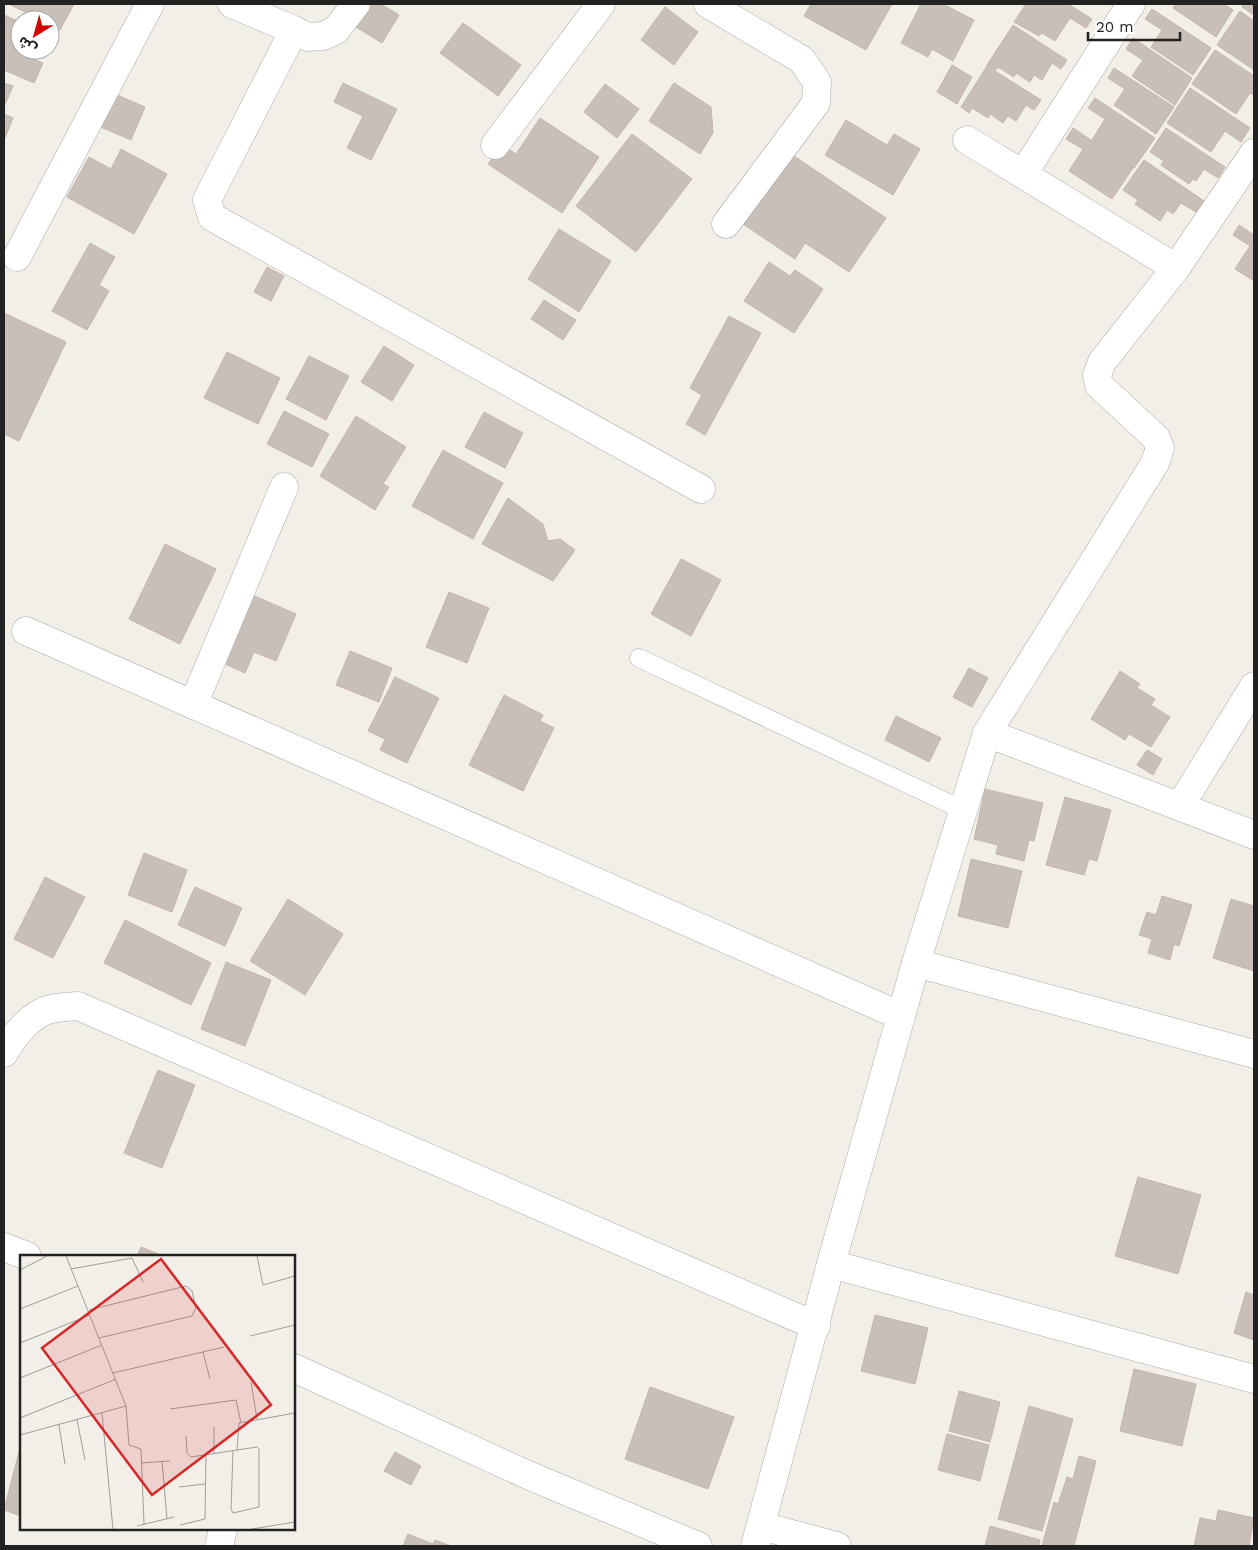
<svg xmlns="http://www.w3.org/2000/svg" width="1258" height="1550" font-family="'Work Sans','Noto Sans Arabic',sans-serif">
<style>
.building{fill:#c7bfb8;stroke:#c4b6ab}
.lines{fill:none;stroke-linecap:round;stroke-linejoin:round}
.lane-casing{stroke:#a9a9a9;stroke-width:19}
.street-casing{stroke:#a9a9a9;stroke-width:29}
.lane{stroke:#fff;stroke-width:18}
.street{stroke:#fff;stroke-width:28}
.inset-road{fill:none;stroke:#9f9d99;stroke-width:1}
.view{fill:#d62828;fill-opacity:0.15;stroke:#d62828;stroke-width:2.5}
.inset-edge{fill:none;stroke:#222;stroke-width:2.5}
</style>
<rect width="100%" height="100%" fill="#f2efe9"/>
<!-- building -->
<g class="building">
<polygon points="9,4 74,4 60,30 50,24 50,20 41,20"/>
<polygon points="363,4 381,4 399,15 382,43 351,24"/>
<polygon points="811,4 892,4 866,50 804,16"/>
<polygon points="921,4 943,4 974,20 953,61 932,49 928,57 901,43"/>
<polygon points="1026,4 1068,4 1092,19 1086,28 1070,18 1055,41 1042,33 1039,36 1014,22"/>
<polygon points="1176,4 1224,4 1233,10 1216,37 1173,8"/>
<polygon points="1244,4 1254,4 1254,15 1242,7"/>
<polygon points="665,7 698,32 674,65 641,40"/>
<polygon points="1152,9 1211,48 1193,75 1151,47 1162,30 1145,19"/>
<polygon points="1240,11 1254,21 1254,70 1217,45"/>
<polygon points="4,15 20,22 20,50 34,50 31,58 43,63 34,83 4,70"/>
<polygon points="463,23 521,65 498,96 440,53"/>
<polygon points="1013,25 1067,60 1061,69 1052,63 1042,80 1034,75 1030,82 1016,73 1014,77 998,67 996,70 987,65"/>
<polygon points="1133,38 1192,78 1175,105 1132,76 1143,60 1126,49"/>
<polygon points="1215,50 1254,76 1254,95 1250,93 1236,114 1192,84"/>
<polygon points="952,65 972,77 957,104 937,92"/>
<polygon points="987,66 1041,100 1034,110 1026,105 1016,121 1008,116 1003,123 990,114 988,118 972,108 969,113 961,107"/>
<polygon points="1114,68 1174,107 1156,134 1114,105 1125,89 1108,78"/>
<polygon points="4,83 13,86 4,107"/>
<polygon points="343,83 397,109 371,160 347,148 363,116 334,102"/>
<polygon points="674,83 711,107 713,133 700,154 649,121"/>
<polygon points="605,84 639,109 617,138 584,112"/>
<polygon points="1190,88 1250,128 1241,142 1225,131 1211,152 1167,123"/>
<polygon points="110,92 145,107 131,140 96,125"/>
<polygon points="1095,98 1155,138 1134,168 1092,140 1105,119 1088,108"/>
<polygon points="4,114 13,118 5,138 4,138"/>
<polygon points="540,118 599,157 562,213 488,164 502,145 516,154"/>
<polygon points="846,120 887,145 894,134 920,149 893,195 825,155"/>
<polygon points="1073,128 1133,168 1112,199 1069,171 1083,149 1066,139"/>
<polygon points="1166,128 1225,167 1218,178 1204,169 1196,181 1193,179 1189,184 1161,165 1164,161 1150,152"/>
<polygon points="632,134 692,179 636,252 576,206"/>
<polygon points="779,146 886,218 849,272 805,243 795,259 743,224 751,213"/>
<polygon points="121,149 167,174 134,234 67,197 89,157 111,169"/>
<polygon points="1144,160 1204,201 1196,212 1181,203 1173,214 1167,210 1160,221 1135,204 1138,200 1123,190"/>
<polygon points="1239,225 1254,235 1254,281 1235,269 1250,246 1233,235"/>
<polygon points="559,229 611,261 579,312 528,279"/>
<polygon points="90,243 115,257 99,285 109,291 87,330 52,311"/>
<polygon points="769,262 790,276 795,270 823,289 794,333 744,301"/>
<polygon points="267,267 284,276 271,301 254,292"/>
<polygon points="544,300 576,320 563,340 531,319"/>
<polygon points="4,313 66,342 19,441 4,434"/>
<polygon points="729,316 761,333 705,435 686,424 702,395 690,388"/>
<polygon points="384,346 414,365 392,401 361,382"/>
<polygon points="227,352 280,378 258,424 204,398"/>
<polygon points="309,356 349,376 326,420 286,399"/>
<polygon points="284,411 329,434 312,467 267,444"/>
<polygon points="484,412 523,433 505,468 465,447"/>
<polygon points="356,416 406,447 383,484 389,487 375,510 320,476"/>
<polygon points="443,450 503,483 473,539 412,506"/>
<polygon points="508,498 543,524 548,541 560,539 575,550 553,581 482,544"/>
<polygon points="165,544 216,569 180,644 129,619"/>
<polygon points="681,559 721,580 691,636 651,614"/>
<polygon points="243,591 296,614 276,661 254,652 245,673 214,659"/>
<polygon points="449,592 489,608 467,663 426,647"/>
<polygon points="350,651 392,668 379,702 336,685"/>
<polygon points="969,668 988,678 972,707 953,697"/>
<polygon points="1120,671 1140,684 1137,688 1155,699 1151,705 1170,717 1151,747 1129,734 1125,740 1091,719"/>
<polygon points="395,677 439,698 407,763 380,750 385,739 368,731"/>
<polygon points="504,695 543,715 540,721 554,728 523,791 469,765"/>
<polygon points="896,716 941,738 929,762 885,740"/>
<polygon points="1147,750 1162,759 1153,775 1137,765"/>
<polygon points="985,789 1043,803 1034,841 1029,840 1024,861 996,854 998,845 974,839"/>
<polygon points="1065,797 1111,810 1097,861 1089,859 1084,875 1046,865"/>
<polygon points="144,853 187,870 172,912 128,895"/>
<polygon points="971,859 1022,871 1008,928 958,916"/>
<polygon points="45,877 85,897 53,958 14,939"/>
<polygon points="195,887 242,908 225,946 178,925"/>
<polygon points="1162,896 1192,905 1179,946 1174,944 1170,960 1148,953 1152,939 1139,935 1147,912 1156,915"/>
<polygon points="288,899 343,934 305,995 250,961"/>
<polygon points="1231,899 1254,906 1254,971 1213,958"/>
<polygon points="125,920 211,963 191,1005 104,963"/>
<polygon points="226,962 271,980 245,1046 201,1029"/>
<polygon points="158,1070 195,1085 162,1168 124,1153"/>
<polygon points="1138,1177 1201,1195 1178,1274 1115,1256"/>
<polygon points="141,1247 163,1256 137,1256"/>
<polygon points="1246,1292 1254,1295 1254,1340 1234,1333"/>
<polygon points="875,1315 928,1328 915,1384 861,1371"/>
<polygon points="1134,1369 1196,1384 1182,1446 1120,1431"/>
<polygon points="650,1387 734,1417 708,1489 625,1459"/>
<polygon points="959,1391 1000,1402 990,1442 949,1431"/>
<polygon points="1029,1406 1073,1419 1042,1531 998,1519"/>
<polygon points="947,1434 989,1445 980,1481 938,1470"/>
<polygon points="21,1444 21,1516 4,1510"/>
<polygon points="395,1452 421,1466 411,1485 384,1471"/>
<polygon points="1079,1456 1096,1461 1074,1546 1042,1546 1054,1502 1058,1504 1067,1477 1073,1479"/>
<polygon points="1218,1510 1254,1518 1249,1546 1194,1546 1200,1518 1216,1521"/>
<polygon points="990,1526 1040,1540 1039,1546 985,1546"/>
<polygon points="408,1534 433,1544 435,1540 451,1546 403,1546"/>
</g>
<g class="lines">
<!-- lane casing -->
<g class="lane-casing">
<polyline id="lane" points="639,658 963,810"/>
</g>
<!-- street casing -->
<g class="street-casing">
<g id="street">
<polyline points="232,4 294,30 307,37 323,36 336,30 356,4"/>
<polyline points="708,4 802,60 817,82 816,103 726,224"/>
<polyline points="294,30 207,200 212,217 701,489"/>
<polyline points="967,140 1176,268"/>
<polyline points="495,145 601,4"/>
<polyline points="1023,174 1131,4"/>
<polyline points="17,257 150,4"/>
<polyline points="26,631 901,1016"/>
<polyline points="193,705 284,487"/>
<polyline points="987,733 1155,463 1160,448 1156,438 1099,385 1097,375 1102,362 1176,268 1254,153"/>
<polyline points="1180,806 1254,686"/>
<polyline points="916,963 1254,1054"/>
<path d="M4,1053c9,-16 27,-40 47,-44 9,-2 18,-2 27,-3l738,320"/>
<polyline points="4,1247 27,1256"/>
<polyline points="831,1264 1254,1379"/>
<polyline points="294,1368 530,1476 698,1546"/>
<polyline points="761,1526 837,1546"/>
<polyline points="219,1546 223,1529"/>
<polyline points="755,1546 831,1264 916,963 987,733 1254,835"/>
</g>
</g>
<!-- lane -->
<use href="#lane" class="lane"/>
<!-- street -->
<use href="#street" class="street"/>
</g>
<!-- overview -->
<g transform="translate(20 1255)">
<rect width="275" height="275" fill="#f2efe9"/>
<path class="inset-road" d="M237,1l6,29 32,-9M51,14l61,-11 11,24M0,15l27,-14M0,54l58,-23M69,55l97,-24 6,5 4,17 -4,8 -93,22M230,81l45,-11M0,88l70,-28M183,97l7,27M93,118l111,-26M0,123l82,-33M231,127l6,37M106,151l3,39 12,4 3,75M150,154l66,-9 5,23M82,158l11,116M0,163l96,-39M57,165l8,40M39,170l6,39M194,172v26M0,180l106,-29 -60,-150M166,181l1,17 4,4 66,-10 2,2v58l-26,6 -2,-4 2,-58M217,195l2,-27 56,-10M142,206l5,58M121,208l29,-2M159,232l26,-3M160,270l25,-6 1,-64M117,271l37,-9M232,274l43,-7"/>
<path class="view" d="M141,4l110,146 -119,90 -110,-147z"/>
<rect width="275" height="275" class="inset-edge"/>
</g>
<!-- border -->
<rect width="1258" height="1550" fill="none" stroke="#222222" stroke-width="10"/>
<!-- north arrow -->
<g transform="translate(35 35) rotate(217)"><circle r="24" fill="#ffffff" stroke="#a7a7a7"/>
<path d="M0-4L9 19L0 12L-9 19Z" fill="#d40000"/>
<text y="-8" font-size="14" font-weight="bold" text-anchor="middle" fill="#222222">ش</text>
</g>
<!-- scale -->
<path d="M1088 32v8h92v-8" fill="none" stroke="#222222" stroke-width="2.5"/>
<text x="1096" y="32" font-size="15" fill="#222222" stroke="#ffffff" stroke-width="4" paint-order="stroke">20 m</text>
</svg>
